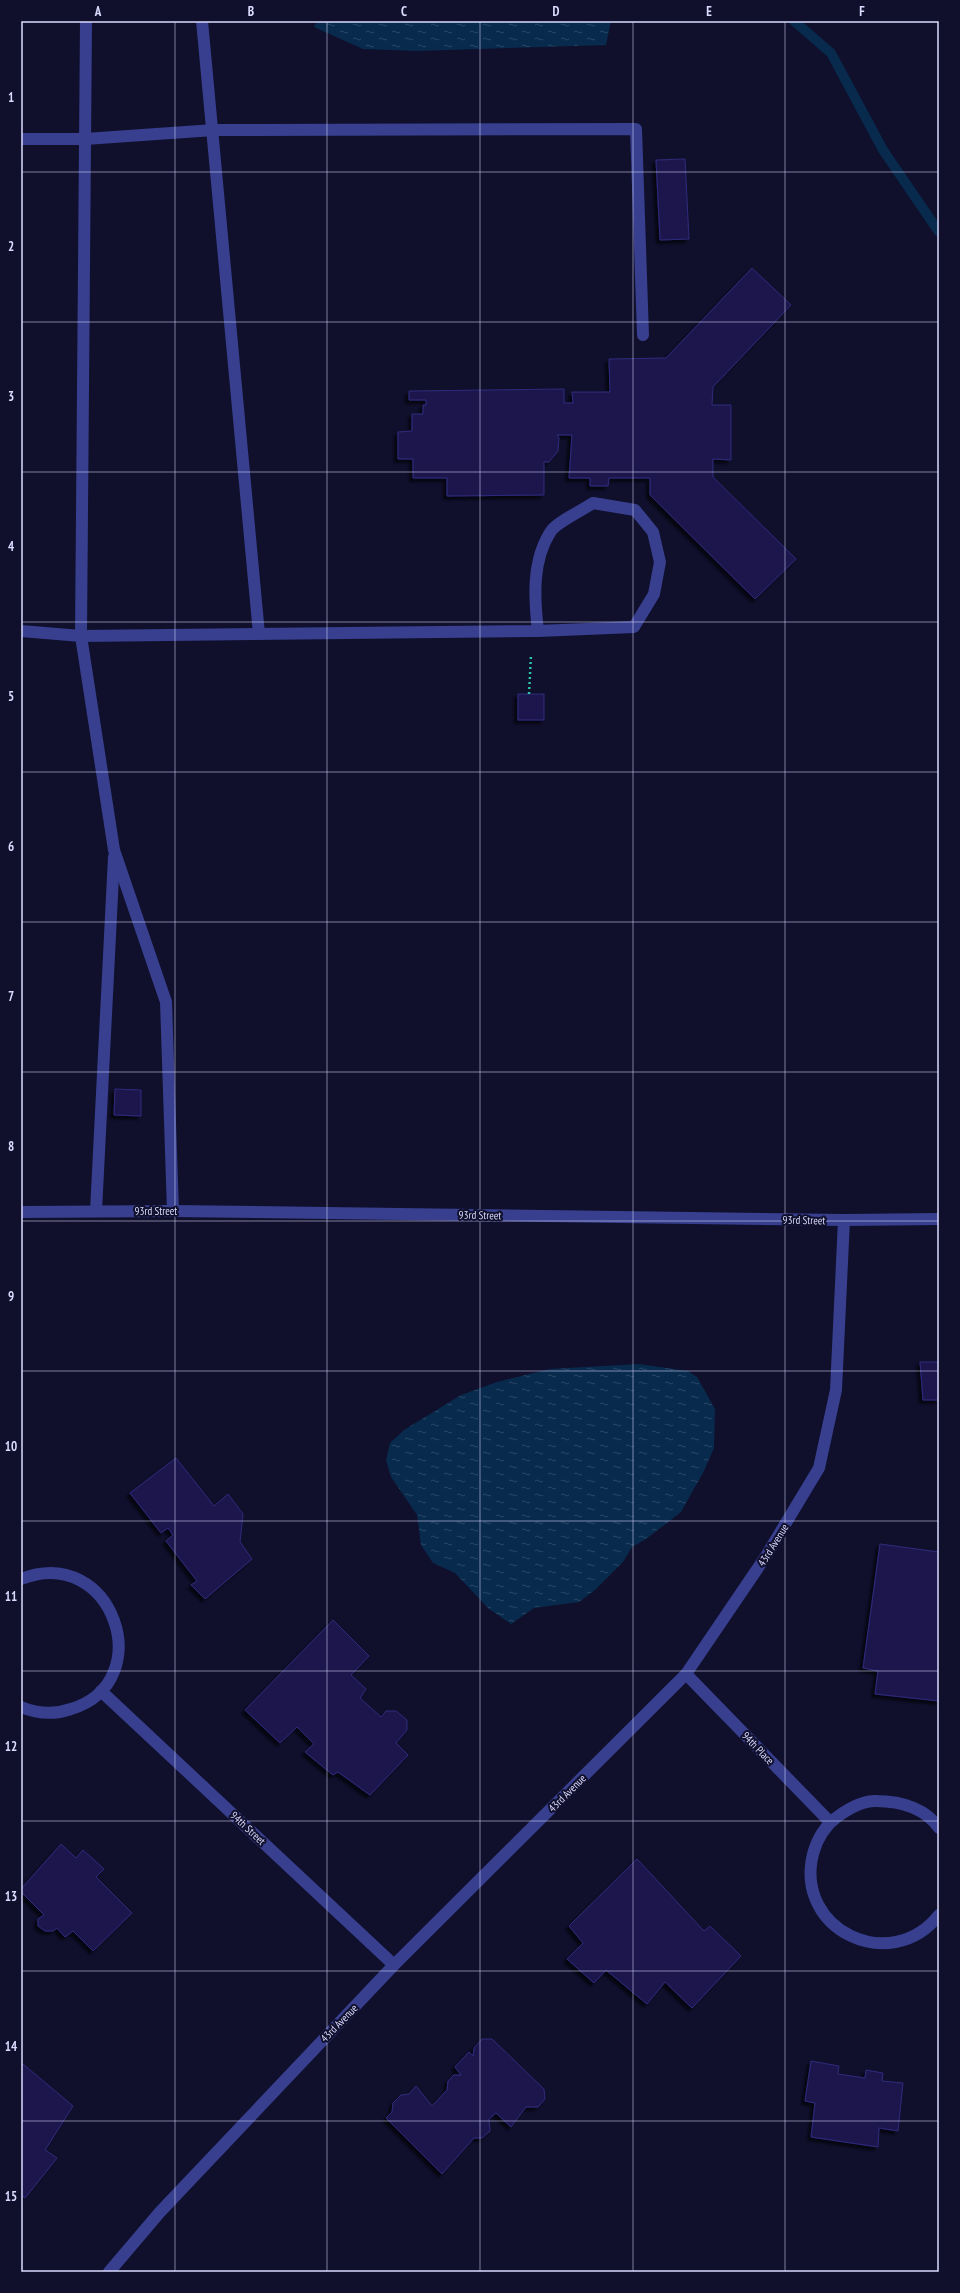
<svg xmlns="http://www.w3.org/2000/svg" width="960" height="2293" font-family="'PT Sans Narrow',sans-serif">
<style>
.water{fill:url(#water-ripples)}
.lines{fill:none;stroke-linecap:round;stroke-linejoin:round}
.stream{stroke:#072a4d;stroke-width:10}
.building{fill:#1d194e;stroke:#2f2a7c;filter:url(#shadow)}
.path{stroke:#27c6a6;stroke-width:2.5;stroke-dasharray:2 3;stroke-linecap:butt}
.minor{stroke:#373f8e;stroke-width:12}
.grid{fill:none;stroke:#dadbff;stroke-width:1;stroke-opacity:0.55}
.labels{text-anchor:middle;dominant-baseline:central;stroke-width:4;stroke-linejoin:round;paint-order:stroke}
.street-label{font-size:11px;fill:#dadbff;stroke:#100f2c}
.neatline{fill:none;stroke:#dadbff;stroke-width:1.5}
.grid-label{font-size:13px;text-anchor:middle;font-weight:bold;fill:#dadbff}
</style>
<defs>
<pattern id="water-ripples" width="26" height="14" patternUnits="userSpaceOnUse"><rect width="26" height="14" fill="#072a4d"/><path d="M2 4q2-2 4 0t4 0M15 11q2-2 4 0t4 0" fill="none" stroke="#2b4868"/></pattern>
<filter id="shadow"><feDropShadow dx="-3.5" dy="3.5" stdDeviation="1" flood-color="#0009"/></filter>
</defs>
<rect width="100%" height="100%" fill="#100f2c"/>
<!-- water -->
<g class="water">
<polygon points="317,21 611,21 606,45 417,51 363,49 314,27"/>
<polygon points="639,1364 688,1371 697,1377 715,1409 714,1448 704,1471 681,1512 646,1539 632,1547 623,1562 595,1590 579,1602 534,1608 511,1624 489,1609 455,1573 433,1563 421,1545 417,1515 391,1477 386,1460 390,1443 404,1430 461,1395 497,1382 550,1369"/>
</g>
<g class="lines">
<!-- stream -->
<polyline class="stream" points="794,21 831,53 883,150 939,232"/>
</g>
<!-- building -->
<g class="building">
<polygon points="685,159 689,239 660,240 656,160"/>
<polygon points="752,268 791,305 713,387 712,405 731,405 731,460 713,459 713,477 796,559 755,599 650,495 650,478 609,478 608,486 590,486 590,478 569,478 572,435 557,435 559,438 558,451 549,462 544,462 544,495 447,496 447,478 413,478 413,459 398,459 398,432 412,431 412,414 423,414 423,405 426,405 426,400 409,400 409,391 564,389 564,403 573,403 572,392 610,392 609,359 666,358"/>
<rect x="518" y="694" width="26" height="26"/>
<polygon points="115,1089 141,1090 141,1116 114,1115"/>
<polygon points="920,1362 939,1362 939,1400 923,1400"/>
<polygon points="176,1458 214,1506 228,1494 243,1514 240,1542 252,1559 205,1599 191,1585 197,1581 166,1541 173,1535 168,1528 161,1533 130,1493"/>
<polygon points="880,1544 939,1552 939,1701 875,1694 878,1671 863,1668"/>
<polygon points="333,1620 369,1656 351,1675 366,1689 360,1698 381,1717 386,1711 396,1711 407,1720 407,1730 396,1743 408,1755 370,1795 338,1772 333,1775 305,1752 314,1744 297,1727 280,1743 245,1710"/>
<polygon points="61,1844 76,1858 83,1850 104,1869 96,1877 132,1913 93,1951 73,1931 65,1937 57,1928 53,1931 45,1931 38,1926 38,1919 44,1915 21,1892 21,1889"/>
<polygon points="637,1859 704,1931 710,1926 741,1956 692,2008 665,1982 647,2004 606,1970 594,1983 567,1959 583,1943 569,1926"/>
<polygon points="482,2039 492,2039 544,2089 545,2099 538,2107 526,2107 511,2127 496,2113 489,2119 490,2131 482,2138 474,2138 442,2174 386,2118 392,2112 393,2103 401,2095 409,2094 416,2086 432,2106 447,2090 448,2081 454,2075 461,2075 455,2067 469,2052 473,2056 474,2048"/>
<polygon points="811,2061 839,2066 838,2074 865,2078 866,2070 883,2073 882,2081 903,2083 898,2131 879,2128 878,2147 811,2137 815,2103 805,2101"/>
<polygon points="23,2064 73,2106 45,2150 57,2158 25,2198 21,2195 21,2066"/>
</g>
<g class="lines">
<!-- path -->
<polyline class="path" points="529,694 531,655"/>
<!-- minor -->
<g class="minor">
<polyline points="86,21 81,636 114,850 166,1002 173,1211"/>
<polyline points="202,21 259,634"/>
<polyline points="21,139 85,139 214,130 636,129 643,335"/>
<path d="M21,631l60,5 451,-5h6l96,-4 20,-33 6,-32 -7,-30 -18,-22 -42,-7c-10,7 -36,19 -42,28 -19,29 -17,66 -13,100"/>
<polyline points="96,1211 114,857"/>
<polyline points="21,1212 173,1211 844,1220 939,1219"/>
<path d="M21,1579c92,-36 139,103 50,130 -17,6 -33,5 -50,-2"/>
<polyline points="686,1674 830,1822"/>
<polyline points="101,1691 394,1965"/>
<path d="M939,1828c-15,-21 -39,-27 -64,-27 -14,0 -27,8 -38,16 -12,9 -20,22 -24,37 -19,76 78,122 126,61"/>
<polyline points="109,2272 160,2212 394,1965 686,1674 766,1556 819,1468 836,1390 844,1220"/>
</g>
</g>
<!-- grid -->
<path class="grid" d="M175,21v2251M327,21v2251M480,21v2251M633,21v2251M785,21v2251M21,172h918M21,322h918M21,472h918M21,622h918M21,772h918M21,922h918M21,1072h918M21,1221h918M21,1371h918M21,1521h918M21,1671h918M21,1821h918M21,1971h918M21,2121h918"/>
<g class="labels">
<!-- street labels -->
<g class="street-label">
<text x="156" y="1211">93rd Street</text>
<text transform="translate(480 1215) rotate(1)">93rd Street</text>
<text transform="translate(804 1220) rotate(1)">93rd Street</text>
<text transform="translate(773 1545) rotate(-58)">43rd Avenue</text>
<text transform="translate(758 1748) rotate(46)">94th Place</text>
<text transform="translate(567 1793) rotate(-45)">43rd Avenue</text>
<text transform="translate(248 1828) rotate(43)">94th Street</text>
<text transform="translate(339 2023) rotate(-46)">43rd Avenue</text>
</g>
</g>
<!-- border -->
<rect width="960" height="2293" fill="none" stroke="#100f2c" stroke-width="44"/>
<rect x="22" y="22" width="916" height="2249" class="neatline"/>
<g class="grid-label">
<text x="98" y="16">A</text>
<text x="251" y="16">B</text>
<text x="404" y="16">C</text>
<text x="556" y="16">D</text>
<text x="709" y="16">E</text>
<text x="862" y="16">F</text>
<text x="11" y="102">1</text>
<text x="11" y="251">2</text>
<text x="11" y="401">3</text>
<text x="11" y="551">4</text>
<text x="11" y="701">5</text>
<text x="11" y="851">6</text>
<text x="11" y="1001">7</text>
<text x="11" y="1151">8</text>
<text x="11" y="1301">9</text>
<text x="11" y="1451">10</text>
<text x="11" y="1601">11</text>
<text x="11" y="1751">12</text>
<text x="11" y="1901">13</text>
<text x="11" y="2051">14</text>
<text x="11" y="2201">15</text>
</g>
</svg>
